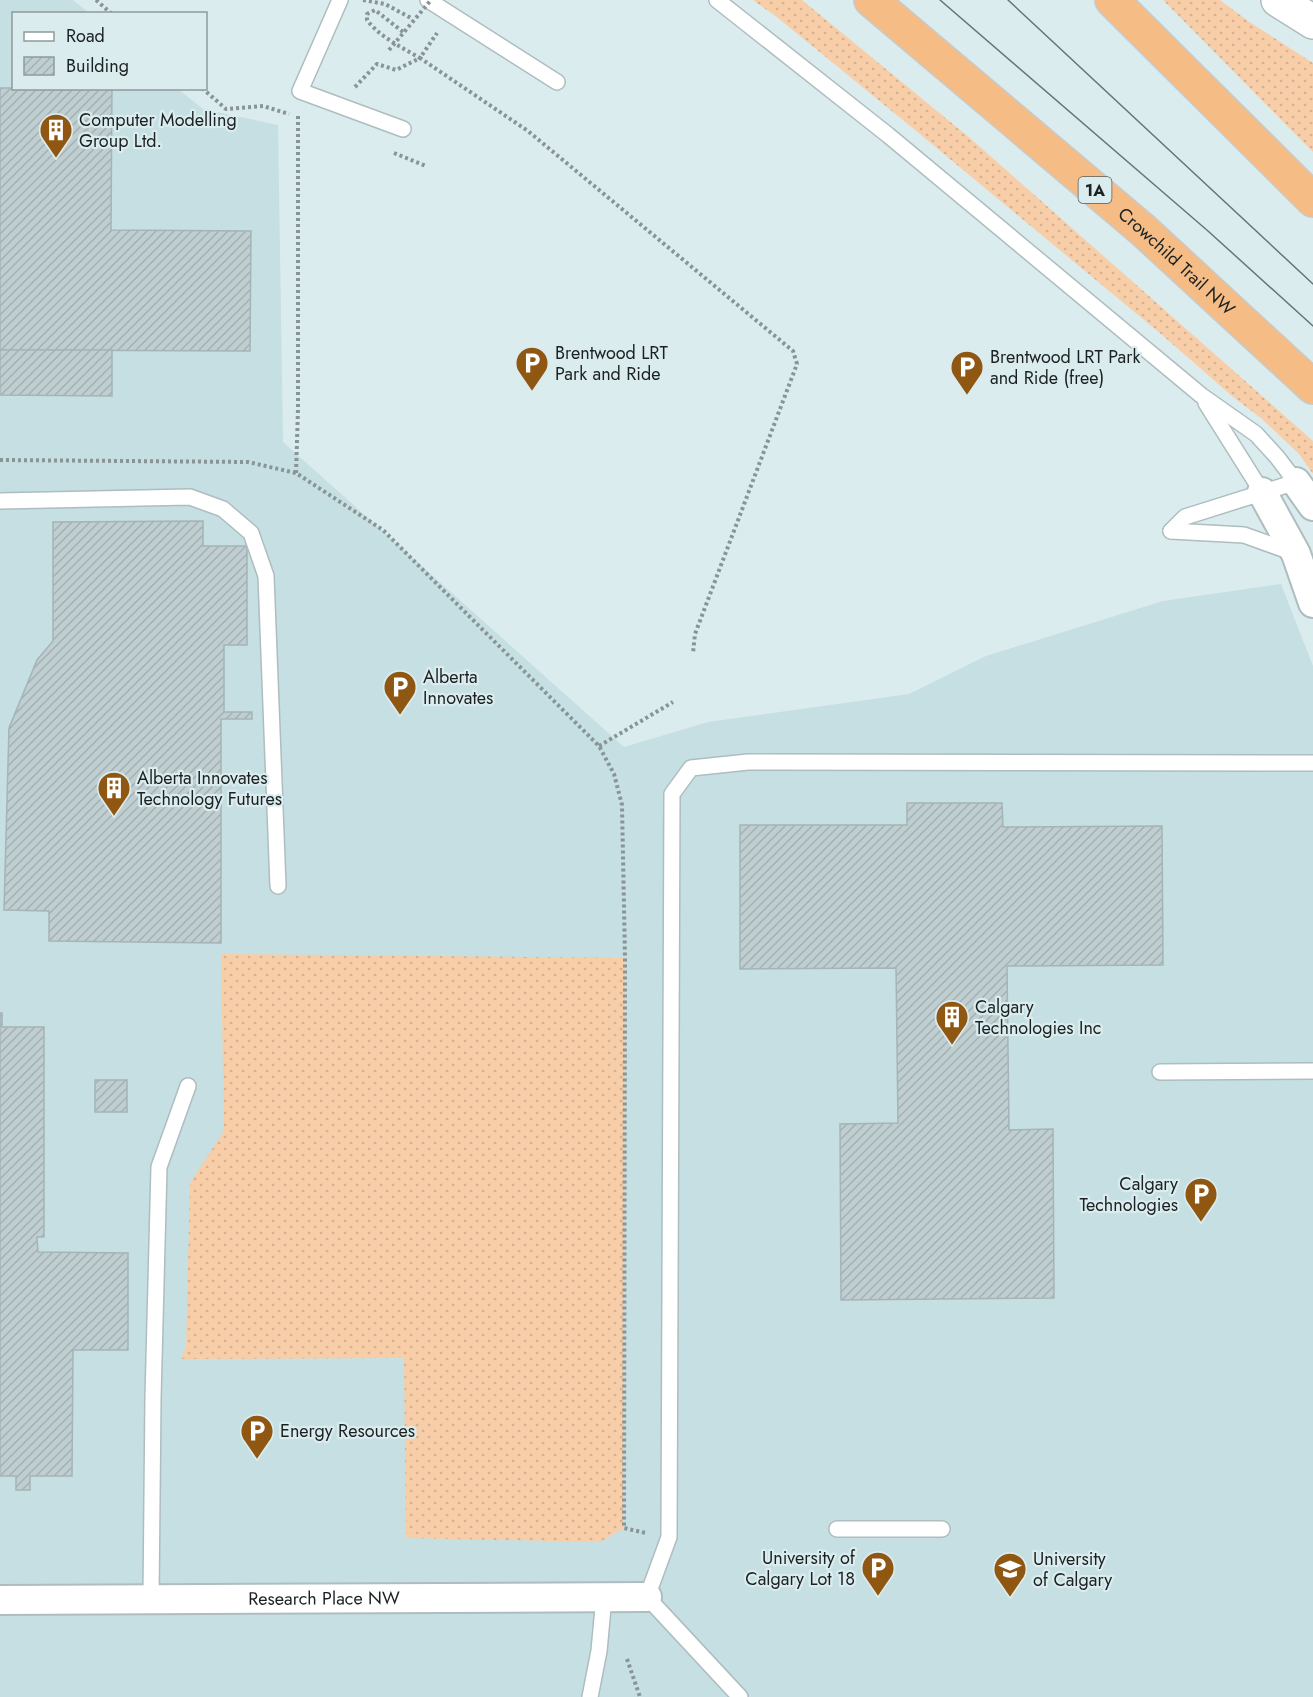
<svg xmlns="http://www.w3.org/2000/svg" width="1313" height="1697" font-family="Jost,sans-serif">
<style>
.built{fill:#c6dfe2}
.grass{fill:url(#grass-dots)}
.building{fill:url(#building-hatch);stroke:#a5b4b6;stroke-width:1.5}
.lines{fill:none;stroke-linecap:round;stroke-linejoin:round}
.service-casing{stroke:#aebdbf;stroke-width:18}
.minor-casing{stroke:#aebdbf;stroke-width:32}
.tertiary-casing{stroke:#aebdbf;stroke-width:36}
.motorway-casing{stroke:#c8caca;stroke-width:36}
.path{stroke:#889495;stroke-width:4;stroke-dasharray:3 3;stroke-linecap:butt}
.service{stroke:#fff;stroke-width:15}
.minor{stroke:#fff;stroke-width:28}
.tertiary{stroke:#fff;stroke-width:33}
.motorway{stroke:#f6bc85;stroke-width:33}
.tram{stroke:#697475;stroke-width:1.5}
.path-bridge{stroke:#889495;stroke-width:4;stroke-dasharray:3 3;stroke-linecap:butt}
.labels{text-anchor:middle;dominant-baseline:central;stroke-width:4.5;stroke-linejoin:round;paint-order:stroke}
.shield{fill:#dbecee;stroke:#555e5f;stroke-width:1.5}
.shield-label{font-size:16px;font-weight:bold;fill:#1b2122}
.poi-label{font-size:18px;fill:#1b2122;stroke:#dbecee;text-anchor:start}
.street-label{font-size:18px;fill:#1b2122;stroke:#dbecee}
</style>
<defs>
<pattern id="grass-dots" width="8" height="8" patternUnits="userSpaceOnUse" patternTransform="scale(1.5)"><rect width="8" height="8" fill="#f8cea9"/><path d="M2 2h.1M6 6h.1" fill="none" stroke="#d4b191" stroke-width="1.8" stroke-linecap="round"/></pattern>
<pattern id="building-hatch" width="6" height="6" patternUnits="userSpaceOnUse" patternTransform="scale(1.5)"><rect width="6" height="6" fill="#bfcfd1"/><path d="M-1 1l2-2M0 6l6-6M5 7l2-2" fill="none" stroke="#a4b1b3"/></pattern>
</defs>
<rect width="100%" height="100%" fill="#dbecee"/>
<!-- built -->
<polygon class="built" points="0,0 73,0 89,13 14,14 14,88 178,89 203,109 278,125 283,442 624,747 708,722 909,694 986,656 1163,601 1281,584 1313,666 1313,1697 0,1697"/>
<!-- grass -->
<g class="grass">
<polygon points="753,0 802,0 971,139 1313,441 1313,474 1299,454 1262,419 1232,396 1161,334 915,130 778,18"/>
<polygon points="1163,0 1220,0 1248,21 1313,63 1313,152"/>
<polygon points="221,954 625,958 624,1528 600,1542 406,1538 404,1358 181,1359 186,1347 190,1183 224,1131"/>
</g>
<!-- building -->
<g class="building">
<polygon points="0,88 112,88 111,230 251,231 250,351 0,350"/>
<polygon points="0,350 112,350 112,396 0,395"/>
<polygon points="203,521 203,546 247,546 247,645 224,645 224,712 252,712 252,719 221,719 221,943 49,941 49,911 4,910 9,728 37,660 53,641 53,522"/>
<polygon points="907,803 1002,803 1003,827 1162,826 1163,965 1007,966 1009,1130 1053,1129 1054,1298 841,1300 840,1124 898,1123 896,968 740,969 740,825 907,825"/>
<polygon points="0,1013 2,1013 2,1027 44,1027 44,1237 37,1237 38,1252 128,1253 128,1350 73,1350 72,1476 30,1476 30,1490 16,1490 16,1476 0,1476"/>
<rect x="95" y="1080" width="32" height="32"/>
</g>
<g class="lines">
<!-- service casing -->
<g class="service-casing">
<g id="service">
<polyline points="340,0 300,91 403,129"/>
<polyline points="428,0 557,82"/>
<polyline points="717,0 888,135 1202,396 1256,434 1277,457 1296,482 1185,517 1171,531"/>
<polyline points="1206,403 1262,492"/>
<polyline points="0,501 190,497 223,509 251,533 266,576 278,886"/>
<polyline points="1171,531 1244,535 1294,553"/>
<polyline points="1160,1072 1313,1071"/>
<polyline points="837,1529 942,1529"/>
<polyline points="151,1599 153,1398 159,1167 188,1086"/>
<polyline points="590,1697 599,1651 604,1597"/>
<polyline points="740,1697 647,1597 669,1537 672,794 691,768 748,762 1313,763"/>
</g>
</g>
<!-- minor casing -->
<g class="minor-casing">
<g id="minor">
<polyline points="1296,482 1313,506"/>
<polyline points="1262,492 1296,554 1313,603"/>
<path id="s1" d="M0,1600l647,-3"/>
</g>
</g>
<!-- tertiary casing -->
<g class="tertiary-casing">
<polyline id="tertiary" points="1278,0 1313,22"/>
</g>
<!-- motorway casing -->
<g class="motorway-casing">
<g id="motorway">
<path id="s2" d="M871,0l272,230 170,157"/>
<polyline points="1112,0 1313,200"/>
</g>
</g>
<!-- path -->
<g class="path">
<polyline points="96,0 112,14"/>
<polyline points="363,0 385,4 411,18"/>
<path d="M403,32l-28,-22 -8,4v6c13,17 34,27 53,38l17,-25"/>
<polyline points="355,87 377,64 396,70 420,58 528,131 793,351 797,364 695,634 693,653"/>
<polyline points="202,88 226,109 263,106 289,114"/>
<polyline points="394,153 426,166"/>
<polyline points="0,460 248,462 296,473 383,530 599,746 614,774 622,805 625,958 624,1528 646,1533"/>
<polyline points="296,473 298,409 298,116 296,116"/>
<polyline points="599,746 673,702"/>
<polyline points="627,1659 640,1697"/>
</g>
<!-- service -->
<use href="#service" class="service"/>
<!-- minor -->
<use href="#minor" class="minor"/>
<!-- tertiary -->
<use href="#tertiary" class="tertiary"/>
<!-- motorway -->
<use href="#motorway" class="motorway"/>
<!-- tram -->
<g class="tram">
<polyline points="940,0 1208,231 1313,326"/>
<polyline points="1008,0 1313,284"/>
</g>
<!-- path-bridge -->
<polyline class="path-bridge" points="389,50 431,0"/>
</g>
<!-- icons -->
<defs>
<g id="building-pin" transform="scale(1.725)"><path d="M0 17L-7.5 6A9.5 9.5 0 1 1 7.5 6Z" fill="#905712" stroke="#dbecee"/><path d="M-4-6H4V6H1V3H-1V6H-4ZM-2.5-4.3h1.7v1.8h-1.7ZM.8-4.3h1.7v1.8H.8ZM-2.5-1h1.7V.8h-1.7ZM.8-1h1.7V.8H.8Z" fill="#fff"/></g>
<g id="parking-pin" transform="scale(1.725)"><path d="M0 17L-7.5 6A9.5 9.5 0 1 1 7.5 6Z" fill="#905712" stroke="#dbecee"/><path d="M-3.5-5.5H1a3.5 3.5 0 0 1 0 7H-1V5.5H-3.5ZM-1-3.4V-.6H.8a1.4 1.4 0 0 0 0-2.8Z" fill="#fff"/></g>
<g id="university-pin" transform="scale(1.725)"><path d="M0 17L-7.5 6A9.5 9.5 0 1 1 7.5 6Z" fill="#905712" stroke="#dbecee"/><path d="M0-5L7-2L0 1L-7-2ZM-4 1L0 2.5L4 1V4Q0 6-4 4Z" fill="#fff"/></g>
</defs>
<g fill-rule="evenodd">
<use href="#building-pin" x="56" y="130"/>
<use href="#parking-pin" x="532" y="363"/>
<use href="#parking-pin" x="967" y="367"/>
<use href="#parking-pin" x="400" y="687"/>
<use href="#building-pin" x="114" y="788"/>
<use href="#building-pin" x="952" y="1017"/>
<use href="#parking-pin" x="1201" y="1194"/>
<use href="#parking-pin" x="257" y="1431"/>
<use href="#parking-pin" x="878" y="1568"/>
<use href="#university-pin" x="1010" y="1569"/>
</g>
<g class="labels">
<!-- shield labels -->
<rect class="shield" x="1078.5" y="177" width="33" height="26" rx="4.5"/>
<g class="shield-label">
<text x="1095" y="190">1A</text>
</g>
<!-- poi labels -->
<g class="poi-label">
<text x="79" y="120">Computer Modelling<tspan x="79" dy="21">Group Ltd.</tspan></text>
<text x="555" y="353">Brentwood LRT<tspan x="555" dy="21">Park and Ride</tspan></text>
<text x="990" y="357">Brentwood LRT Park<tspan x="990" dy="21">and Ride (free)</tspan></text>
<text x="423" y="677">Alberta<tspan x="423" dy="21">Innovates</tspan></text>
<text x="137" y="778">Alberta Innovates<tspan x="137" dy="21">Technology Futures</tspan></text>
<text x="975" y="1007">Calgary<tspan x="975" dy="21">Technologies Inc</tspan></text>
<text x="1178" y="1184" text-anchor="end">Calgary<tspan x="1178" dy="21">Technologies</tspan></text>
<text x="280" y="1431">Energy Resources</text>
<text x="855" y="1558" text-anchor="end">University of<tspan x="855" dy="21">Calgary Lot 18</tspan></text>
<text x="1033" y="1559">University<tspan x="1033" dy="21">of Calgary</tspan></text>
</g>
<!-- street labels -->
<g class="street-label">
<text stroke="none"><textPath href="#s2" startOffset="402">Crowchild Trail NW</textPath></text>
<text stroke="none"><textPath href="#s1" startOffset="324">Research Place NW</textPath></text>
</g>
</g>
<!-- legend -->
<rect x="12" y="12" width="195" height="78" fill="#dbecee" stroke="#8e9b9c" stroke-width="1.5"/>
<rect x="24" y="32" width="30" height="9" fill="#ffffff" stroke="#8e9b9c" stroke-width="1.5"/>
<text x="66" y="42" font-size="18" fill="#1b2122">Road</text>
<rect x="24" y="57" width="30" height="18" fill="url(#building-hatch)" stroke="#8e9b9c" stroke-width="1.5"/>
<text x="66" y="72" font-size="18" fill="#1b2122">Building</text>
</svg>
